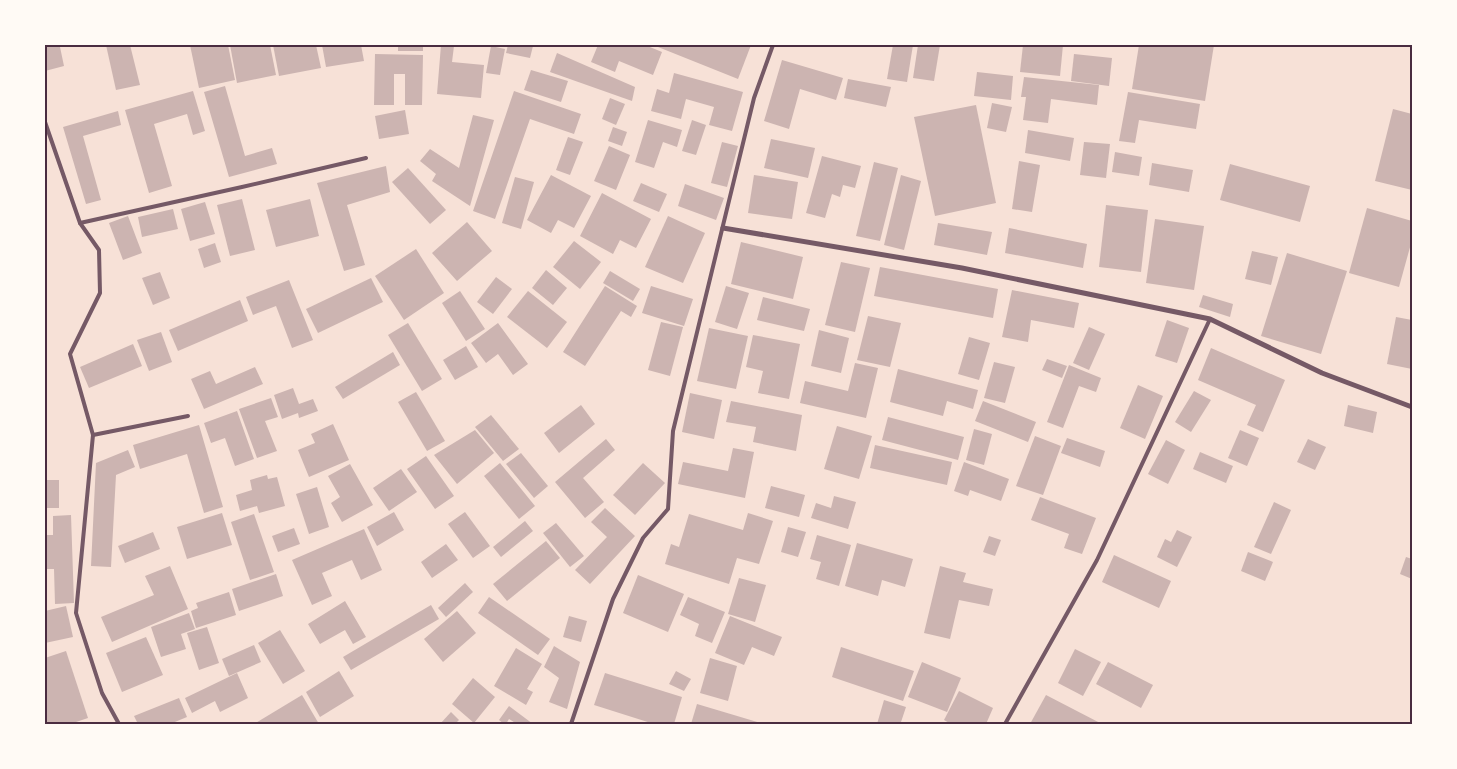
<svg xmlns="http://www.w3.org/2000/svg" width="1457" height="769" font-family="'Archivo Narrow',sans-serif">
<style>
.building{fill:#ccb4b1}
.lines{fill:none;stroke-linecap:round;stroke-linejoin:round}
.service{stroke:#755966;stroke-width:4}
.minor{stroke:#755966;stroke-width:5}
.neatline{fill:none;stroke:#4a2c40;stroke-width:2}
</style>
<rect width="100%" height="100%" fill="#f7e1d7"/>
<!-- building -->
<g class="building">
<polygon points="45,45 67,45 60,47 64,66 45,71"/>
<polygon points="106,45 130,45 140,85 116,90"/>
<polygon points="190,45 228,45 235,80 199,88"/>
<polygon points="230,45 270,45 276,75 237,83"/>
<polygon points="273,45 316,45 321,68 279,76"/>
<polygon points="322,45 339,45 339,46 361,45 364,61 326,67"/>
<rect x="398" y="45" width="25" height="6"/>
<polygon points="441,45 454,46 452,62 484,65 481,98 437,94"/>
<polygon points="508,45 533,46 530,58 506,53"/>
<polygon points="598,45 645,45 662,52 653,75 619,61 615,72 591,62"/>
<polygon points="653,45 751,45 738,79"/>
<polygon points="893,45 913,45 907,82 887,79"/>
<polygon points="918,45 940,45 934,81 913,78"/>
<polygon points="1023,45 1063,45 1060,76 1020,72"/>
<polygon points="1139,45 1214,45 1205,101 1132,89"/>
<polygon points="491,46 505,49 500,75 486,73"/>
<polygon points="557,53 635,87 632,101 550,72"/>
<polygon points="375,54 423,55 422,105 405,105 405,74 394,74 394,105 374,105"/>
<polygon points="1074,54 1112,58 1109,86 1071,81"/>
<polygon points="782,60 843,78 836,100 800,89 789,129 764,121"/>
<polygon points="531,70 568,81 561,102 524,90"/>
<polygon points="977,72 1013,76 1011,100 974,96"/>
<polygon points="674,73 743,92 732,131 709,125 714,107 686,99 681,119 651,111 657,89 669,93"/>
<polygon points="1024,77 1099,85 1097,105 1051,99 1048,123 1023,120 1026,97 1021,97"/>
<polygon points="848,79 891,87 886,107 844,98"/>
<polygon points="225,86 245,156 272,148 277,164 229,177 204,92"/>
<polygon points="193,91 205,131 193,135 187,114 154,124 172,186 149,193 125,110"/>
<polygon points="514,91 581,114 574,134 530,119 495,219 473,211"/>
<polygon points="1128,92 1200,104 1196,129 1139,120 1135,143 1119,141"/>
<polygon points="610,98 625,104 616,125 602,119"/>
<polygon points="992,103 1012,107 1006,132 987,128"/>
<polygon points="976,105 996,203 935,216 914,117"/>
<polygon points="1393,109 1412,114 1412,190 1375,181"/>
<polygon points="405,110 409,134 379,139 375,116"/>
<polygon points="118,111 121,125 83,136 101,200 86,204 63,127"/>
<polygon points="473,115 494,120 470,206 432,181 436,174 420,161 430,149 459,168"/>
<polygon points="648,120 682,130 677,147 663,142 654,168 635,162"/>
<polygon points="692,120 706,125 696,155 682,151"/>
<polygon points="613,127 627,132 622,146 608,141"/>
<polygon points="1028,130 1074,138 1070,161 1025,153"/>
<polygon points="568,137 583,142 570,175 556,170"/>
<polygon points="771,139 815,148 808,178 764,168"/>
<polygon points="722,142 738,146 727,187 711,183"/>
<polygon points="1084,142 1110,144 1106,178 1080,175"/>
<polygon points="609,146 630,155 616,190 594,181"/>
<polygon points="1115,152 1142,157 1139,176 1112,172"/>
<polygon points="822,156 861,166 855,188 843,185 840,197 832,194 825,218 806,213"/>
<polygon points="1019,161 1040,165 1032,212 1012,209"/>
<polygon points="874,162 898,168 880,241 856,236"/>
<polygon points="1152,163 1193,170 1189,192 1149,185"/>
<polygon points="1230,164 1310,186 1300,222 1220,200"/>
<polygon points="386,166 390,192 347,205 365,265 344,271 317,183"/>
<polygon points="408,168 446,210 430,224 392,182"/>
<polygon points="551,175 591,196 574,228 558,220 551,233 527,220"/>
<polygon points="754,175 798,182 792,219 748,213"/>
<polygon points="901,175 921,181 904,250 884,245"/>
<polygon points="515,177 534,182 521,229 502,223"/>
<polygon points="641,183 667,194 659,212 633,201"/>
<polygon points="685,184 724,198 716,220 678,206"/>
<polygon points="602,193 651,219 636,248 620,240 613,254 580,236"/>
<polygon points="242,199 255,250 230,256 217,205"/>
<polygon points="310,199 319,236 276,247 266,210"/>
<polygon points="205,202 215,234 190,241 181,209"/>
<polygon points="1106,205 1148,210 1141,272 1099,267"/>
<polygon points="1367,208 1412,221 1412,240 1399,287 1349,273"/>
<polygon points="173,209 178,229 142,237 138,217"/>
<polygon points="128,216 142,253 123,260 109,223"/>
<polygon points="668,216 705,233 683,283 645,267"/>
<polygon points="1155,219 1204,226 1194,290 1146,283"/>
<polygon points="467,222 492,251 457,281 432,253"/>
<polygon points="938,223 992,232 987,255 934,245"/>
<polygon points="1009,228 1087,244 1083,268 1005,253"/>
<polygon points="574,241 601,262 580,289 553,267"/>
<polygon points="741,242 803,257 793,299 731,284"/>
<polygon points="215,243 221,262 204,268 198,249"/>
<polygon points="416,249 444,293 404,320 375,276"/>
<polygon points="1252,251 1278,257 1271,285 1245,279"/>
<polygon points="1287,253 1347,271 1321,354 1261,336"/>
<polygon points="841,262 870,268 855,332 825,325"/>
<polygon points="880,267 998,289 993,318 874,296"/>
<polygon points="546,270 567,288 553,305 532,288"/>
<polygon points="610,271 640,289 633,301 603,283"/>
<polygon points="160,272 170,298 153,305 142,278"/>
<polygon points="496,277 512,289 493,314 477,302"/>
<polygon points="371,278 383,302 318,333 306,309"/>
<polygon points="289,280 313,340 292,348 276,306 253,315 246,297"/>
<polygon points="605,286 637,306 631,317 621,311 585,366 563,352"/>
<polygon points="651,286 693,299 684,326 642,313"/>
<polygon points="726,286 749,293 737,329 715,322"/>
<polygon points="1012,290 1079,303 1074,328 1031,320 1028,342 1002,337"/>
<polygon points="460,291 485,329 466,341 442,303"/>
<polygon points="528,291 567,322 547,348 507,317"/>
<polygon points="1203,295 1233,304 1230,317 1199,307"/>
<polygon points="763,297 810,309 804,331 757,320"/>
<polygon points="240,300 248,321 178,351 169,330"/>
<polygon points="868,316 901,323 890,367 857,360"/>
<polygon points="1396,317 1412,320 1412,369 1387,364"/>
<polygon points="1167,320 1189,328 1177,363 1155,356"/>
<polygon points="661,322 683,327 670,376 648,370"/>
<polygon points="408,323 442,379 422,391 388,335"/>
<polygon points="498,323 528,364 513,375 498,354 486,363 471,343"/>
<polygon points="1089,327 1105,334 1089,370 1073,363"/>
<polygon points="709,328 748,336 736,389 697,381"/>
<polygon points="819,330 849,338 841,373 811,366"/>
<polygon points="161,332 172,362 149,371 137,340"/>
<polygon points="753,335 800,344 789,399 758,393 763,371 746,367"/>
<polygon points="969,337 990,343 979,380 958,374"/>
<polygon points="133,344 142,366 89,388 80,367"/>
<polygon points="466,346 478,367 455,380 443,360"/>
<polygon points="1211,348 1285,380 1263,432 1247,425 1256,405 1198,380"/>
<polygon points="393,352 400,365 343,399 335,387"/>
<polygon points="1047,359 1067,366 1062,378 1042,370"/>
<polygon points="994,362 1015,367 1005,403 984,398"/>
<polygon points="855,363 878,368 866,418 800,403 805,381 848,391"/>
<polygon points="1069,365 1101,378 1096,392 1079,386 1063,428 1047,422"/>
<polygon points="255,367 263,384 204,409 191,379 210,371 216,384"/>
<polygon points="898,369 978,390 973,409 947,401 943,416 890,402"/>
<polygon points="1138,385 1163,396 1145,439 1120,428"/>
<polygon points="293,388 299,404 313,399 318,411 299,418 298,413 282,419 274,395"/>
<polygon points="1194,391 1211,400 1191,432 1175,422"/>
<polygon points="416,392 445,441 427,451 398,402"/>
<polygon points="690,393 722,400 714,439 682,432"/>
<polygon points="271,398 278,417 265,421 277,451 257,458 239,409"/>
<polygon points="731,401 802,415 796,451 753,442 756,427 726,422"/>
<polygon points="983,401 1036,422 1028,442 975,421"/>
<polygon points="581,405 595,424 559,453 544,433"/>
<polygon points="1348,405 1377,412 1373,433 1344,426"/>
<polygon points="237,411 254,459 235,466 225,438 211,443 204,423"/>
<polygon points="491,415 519,449 503,461 475,427"/>
<polygon points="888,417 964,437 958,460 882,440"/>
<polygon points="333,424 349,460 309,477 298,450 315,443 311,434"/>
<polygon points="199,425 223,507 204,513 187,454 140,469 133,445"/>
<polygon points="837,426 872,436 859,479 824,469"/>
<polygon points="974,429 992,434 984,465 966,460"/>
<polygon points="475,430 494,453 457,484 434,455"/>
<polygon points="1240,430 1259,438 1247,466 1228,458"/>
<polygon points="1035,436 1061,446 1043,495 1016,486"/>
<polygon points="1067,438 1105,451 1100,467 1061,453"/>
<polygon points="606,439 615,450 583,478 604,502 585,518 555,482"/>
<polygon points="1308,439 1326,447 1315,470 1297,462"/>
<polygon points="1166,440 1185,450 1168,484 1148,474"/>
<polygon points="875,445 952,462 947,485 870,468"/>
<polygon points="733,448 754,452 745,498 678,484 683,462 728,471"/>
<polygon points="128,450 135,467 116,475 111,567 91,566 96,463"/>
<polygon points="1200,452 1233,466 1226,483 1193,469"/>
<polygon points="521,453 548,486 534,498 506,464"/>
<polygon points="426,456 454,496 435,509 407,469"/>
<polygon points="964,462 1009,479 1001,501 970,490 968,496 954,491"/>
<polygon points="500,463 535,506 519,519 484,476"/>
<polygon points="643,463 665,483 635,515 613,495"/>
<polygon points="350,464 373,505 342,522 331,503 340,497 328,476"/>
<polygon points="401,469 417,492 389,511 373,488"/>
<polygon points="267,475 268,479 277,477 285,506 259,513 257,506 240,511 236,495 252,490 250,480"/>
<rect x="45" y="480" width="14" height="28"/>
<polygon points="771,486 805,495 799,517 765,508"/>
<polygon points="317,487 329,527 309,534 296,494"/>
<polygon points="834,496 856,502 848,529 811,518 816,503 831,508"/>
<polygon points="1040,497 1096,518 1082,554 1064,548 1069,534 1031,520"/>
<polygon points="1274,502 1291,510 1271,554 1254,547"/>
<polygon points="605,508 635,536 590,584 575,570 607,537 591,522"/>
<polygon points="394,512 404,530 377,546 367,527"/>
<polygon points="465,512 490,546 473,558 448,524"/>
<polygon points="222,513 232,545 187,559 177,527"/>
<polygon points="748,513 773,521 759,564 737,558 729,584 665,564 671,544 679,547 689,514 743,530"/>
<polygon points="254,514 274,572 250,580 231,522"/>
<polygon points="71,515 74,603 55,604 54,569 45,569 45,535 53,535 53,516"/>
<polygon points="525,521 533,531 501,557 493,547"/>
<polygon points="556,523 584,556 570,567 543,533"/>
<polygon points="788,527 806,532 798,557 781,552"/>
<polygon points="294,528 300,544 278,552 272,536"/>
<polygon points="364,529 382,570 361,580 352,560 322,573 332,596 312,605 292,560"/>
<polygon points="1177,530 1192,537 1177,567 1157,557 1165,539 1171,542"/>
<polygon points="153,532 160,549 125,563 118,546"/>
<polygon points="817,535 851,545 839,586 816,579 821,562 810,559"/>
<polygon points="989,536 1001,540 995,556 983,552"/>
<polygon points="546,541 560,558 507,601 493,584"/>
<polygon points="857,543 913,559 905,587 882,580 878,596 845,586"/>
<polygon points="446,544 458,560 432,578 421,562"/>
<polygon points="1248,552 1273,562 1265,581 1241,571"/>
<polygon points="1114,555 1171,581 1159,608 1102,582"/>
<polygon points="1406,557 1412,559 1412,579 1400,574"/>
<polygon points="170,566 188,609 112,642 101,617 154,595 145,576"/>
<polygon points="940,566 966,573 963,582 993,589 989,606 959,600 950,639 924,633"/>
<polygon points="276,574 283,596 239,611 232,589"/>
<polygon points="638,575 684,594 668,632 623,613"/>
<polygon points="739,578 766,585 755,622 728,614"/>
<polygon points="465,583 473,592 446,617 438,608"/>
<polygon points="229,592 236,615 196,628 191,611 198,608 196,603"/>
<polygon points="489,597 550,639 538,655 478,613"/>
<polygon points="688,597 725,612 712,643 695,636 699,624 680,615"/>
<polygon points="345,601 366,637 353,644 345,630 320,644 308,624"/>
<polygon points="431,605 439,619 351,670 343,657"/>
<polygon points="66,606 73,637 45,643 45,611"/>
<polygon points="457,611 476,633 443,662 424,639"/>
<polygon points="189,613 195,629 181,634 186,649 161,657 151,627"/>
<polygon points="569,616 587,621 581,642 563,637"/>
<polygon points="730,616 782,637 774,656 752,647 744,665 715,653"/>
<polygon points="207,627 219,663 199,670 187,633"/>
<polygon points="280,630 305,671 283,684 258,643"/>
<polygon points="146,637 163,675 122,692 106,653"/>
<polygon points="254,645 261,662 229,676 222,659"/>
<polygon points="554,646 580,662 567,709 549,702 559,678 544,667"/>
<polygon points="841,647 914,671 903,701 832,677"/>
<polygon points="516,648 542,664 527,689 533,692 526,705 494,686"/>
<polygon points="1075,649 1101,662 1083,696 1058,683"/>
<polygon points="66,651 88,718 70,724 45,724 45,658"/>
<polygon points="710,658 737,666 728,701 700,693"/>
<polygon points="922,662 961,678 947,712 908,697"/>
<polygon points="1108,662 1153,685 1141,708 1096,684"/>
<polygon points="339,671 354,696 320,717 306,692"/>
<polygon points="676,671 691,679 684,691 669,684"/>
<polygon points="237,673 248,698 220,712 215,701 192,713 185,698"/>
<polygon points="605,673 682,697 674,724 654,724 594,705"/>
<polygon points="473,678 495,697 474,723 452,704"/>
<polygon points="959,691 993,708 986,724 951,724 944,720"/>
<polygon points="302,695 319,724 254,724"/>
<polygon points="1046,695 1102,724 1030,724"/>
<polygon points="179,698 187,717 170,724 138,724 134,716"/>
<polygon points="884,700 906,707 901,722 905,724 877,724"/>
<polygon points="697,704 764,724 691,724"/>
<polygon points="509,706 533,724 517,724 509,719 506,724 504,724 499,720"/>
<polygon points="451,712 459,720 455,724 440,724"/>
</g>
<g class="lines">
<!-- service -->
<g class="service">
<polyline points="45,122 80,223 99,250 100,293 70,354 93,435 76,613 102,693 119,724"/>
<polyline points="80,223 242,187 366,158"/>
<polyline points="93,435 188,416"/>
<polyline points="571,724 613,599 643,538 668,509 673,431 754,98 773,45"/>
<polyline points="1005,724 1097,560 1210,319"/>
</g>
<!-- minor -->
<polyline class="minor" points="723,228 962,268 1210,319 1322,373 1412,407"/>
</g>
<!-- border -->
<rect width="1457" height="769" fill="none" stroke="#fffaf5" stroke-width="92"/>
<rect x="46" y="46" width="1365" height="677" class="neatline"/>
</svg>
